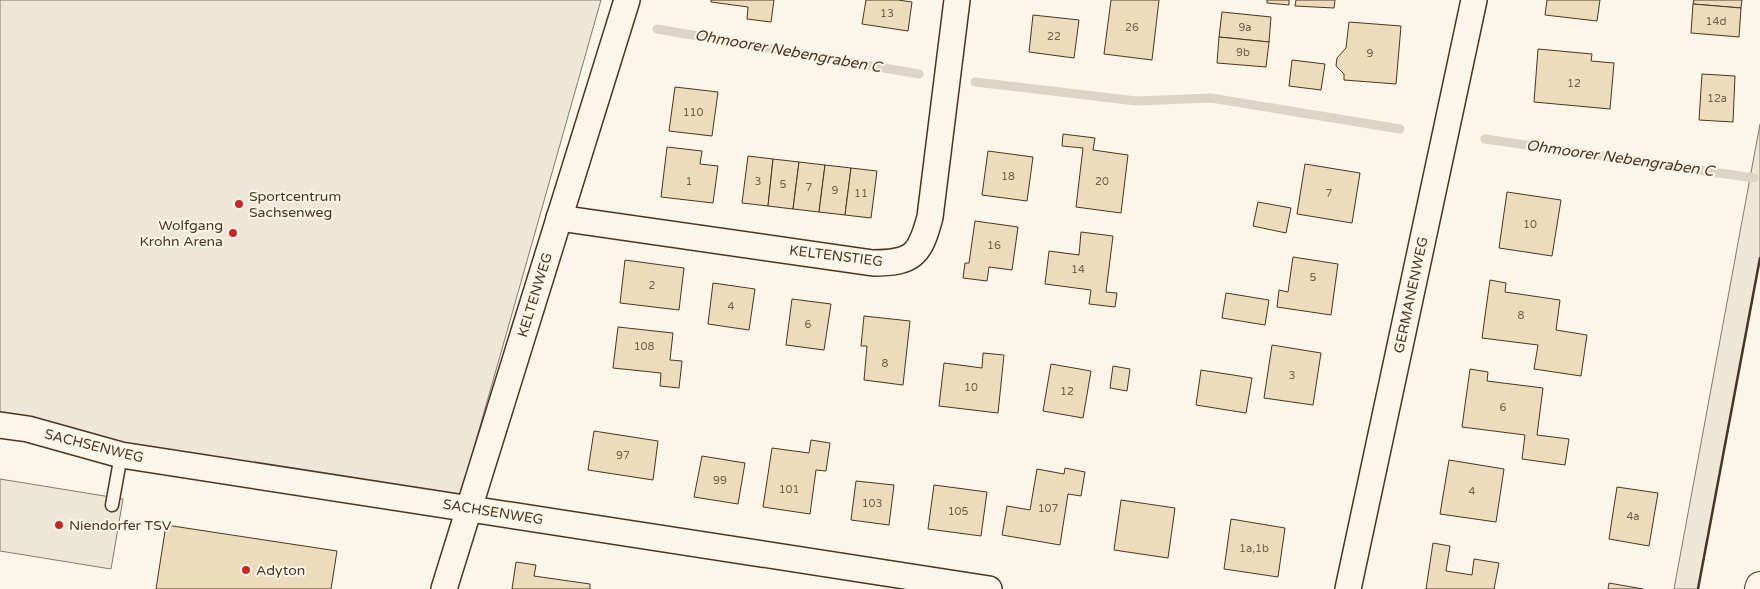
<svg xmlns="http://www.w3.org/2000/svg" width="1760" height="589" font-family="'Varela Round',sans-serif">
<style>
.green{fill:#ede6d9;stroke:#887966}
.parking{fill:#ede7d9;stroke:#887966}
.lines{fill:none;stroke-linecap:round;stroke-linejoin:round}
.stream{stroke:#dcd4c6;stroke-width:9}
.building{fill:#ecdcbc;stroke:#4a3520}
.lane-casing{stroke:#4a3520;stroke-width:15}
.street-casing{stroke:#4a3520;stroke-width:28}
.primary-casing{stroke:#4a3520;stroke-width:30}
.lane{stroke:#fbf6e9;stroke-width:12}
.street{stroke:#fbf6e9;stroke-width:25}
.primary{stroke:#fbf6e9;stroke-width:28}
.wall{stroke:#4a3520;stroke-width:2.5}
.poi-dot{fill:#c62828;stroke:#fbf6e9;stroke-width:2}
.labels{text-anchor:middle;dominant-baseline:central;stroke-width:4;stroke-linejoin:round;paint-order:stroke}
.number-label{font-size:11px;fill:#725f47}
.poi-label{font-size:14px;fill:#4a3520;stroke:#fbf6e9;text-anchor:start}
.street-label{font-size:14px;fill:#4a3520;stroke:#fbf6e9}
.water-label{font-size:15px;font-style:italic;fill:#4a3520;stroke:#fbf6e9}
</style>
<rect width="100%" height="100%" fill="#fbf6e9"/>
<!-- green -->
<g class="green">
<polygon points="0,0 601,0 460,497 125,444 35,418 0,412"/>
<polygon points="1760,124 1760,258 1698,589 1674,589"/>
</g>
<!-- parking -->
<polygon class="parking" points="0,479 123,499 111,569 0,551"/>
<g class="lines">
<!-- stream -->
<g class="stream">
<polyline points="657,29 919,74"/>
<polyline points="975,82 1136,101 1211,98 1400,129"/>
<polyline points="1485,139 1754,178"/>
</g>
</g>
<!-- building -->
<g class="building">
<polygon points="711,0 774,0 771,22 747,19 748,7 711,2"/>
<polygon points="866,0 898,0 912,2 908,31 862,24"/>
<polygon points="1111,0 1159,0 1152,60 1104,54"/>
<polygon points="1267,0 1289,0 1289,5 1267,3"/>
<polygon points="1296,0 1335,0 1334,8 1295,6"/>
<polygon points="1547,0 1600,0 1597,21 1545,15"/>
<polygon points="1694,0 1742,0 1741,8 1693,4"/>
<polygon points="1693,4 1741,8 1739,37 1691,33"/>
<polygon points="1222,12 1271,17 1269,42 1219,37"/>
<polygon points="1033,15 1079,20 1074,58 1029,52"/>
<polygon points="1349,22 1401,26 1396,84 1344,80 1344,74 1336,66 1337,58 1346,48"/>
<polygon points="1219,37 1269,42 1266,67 1217,63"/>
<polygon points="1538,49 1592,54 1591,61 1614,63 1610,109 1534,102"/>
<polygon points="1292,60 1325,64 1321,90 1289,86"/>
<polygon points="1702,74 1735,76 1733,122 1699,120"/>
<polygon points="675,87 718,92 712,136 669,131"/>
<polygon points="1063,134 1095,138 1093,150 1128,155 1121,213 1076,207 1083,148 1062,146"/>
<polygon points="667,147 702,151 700,164 718,166 713,203 661,197"/>
<polygon points="988,151 1033,157 1027,201 982,195"/>
<polygon points="748,156 773,159 768,206 742,203"/>
<polygon points="773,159 799,162 793,209 768,206"/>
<polygon points="799,162 825,165 819,212 793,209"/>
<polygon points="1305,164 1360,173 1352,223 1297,214"/>
<polygon points="825,165 851,168 845,215 819,212"/>
<polygon points="851,168 877,171 871,218 845,215"/>
<polygon points="1507,192 1561,200 1552,256 1499,248"/>
<polygon points="1258,202 1291,208 1286,233 1253,226"/>
<polygon points="975,221 1018,227 1012,270 989,267 987,281 963,278 965,263 969,263"/>
<polygon points="1081,232 1113,236 1106,292 1117,293 1115,307 1089,304 1091,290 1045,284 1049,251 1079,255"/>
<polygon points="1293,257 1338,264 1331,315 1277,307 1279,290 1288,292"/>
<polygon points="625,260 684,268 679,310 620,303"/>
<polygon points="1490,280 1506,283 1505,292 1560,300 1556,330 1587,335 1581,376 1534,369 1538,345 1482,338"/>
<polygon points="713,283 755,289 749,330 708,324"/>
<polygon points="1226,293 1269,300 1265,325 1222,318"/>
<polygon points="792,299 831,304 824,350 786,345"/>
<polygon points="864,316 910,321 903,385 864,380 867,346 861,346"/>
<polygon points="618,327 673,333 670,360 682,361 679,388 660,386 661,373 613,368"/>
<polygon points="1272,345 1321,353 1313,405 1264,398"/>
<polygon points="983,353 1004,355 998,413 939,406 944,363 982,368"/>
<polygon points="1051,364 1091,371 1083,418 1043,411"/>
<polygon points="1113,366 1130,369 1127,391 1110,388"/>
<polygon points="1470,369 1488,372 1487,381 1543,388 1537,435 1569,439 1565,465 1522,459 1525,435 1462,427"/>
<polygon points="1201,370 1252,378 1246,413 1196,405"/>
<polygon points="594,431 658,441 653,480 588,470"/>
<polygon points="811,440 830,443 826,471 816,470 810,514 763,507 772,448 809,453"/>
<polygon points="702,456 745,463 738,504 694,497"/>
<polygon points="1449,460 1504,469 1496,522 1440,514"/>
<polygon points="1065,468 1085,472 1081,496 1068,494 1060,545 1002,535 1007,506 1030,510 1037,469 1064,474"/>
<polygon points="856,481 894,485 889,525 851,520"/>
<polygon points="934,485 987,492 981,536 928,529"/>
<polygon points="1617,487 1658,493 1649,546 1609,539"/>
<polygon points="1121,500 1175,508 1168,558 1114,550"/>
<polygon points="1231,519 1285,528 1278,577 1224,569"/>
<polygon points="166,525 337,551 331,589 156,589"/>
<polygon points="1433,543 1450,546 1446,571 1472,575 1474,559 1499,563 1494,589 1426,589"/>
<polygon points="516,562 536,565 534,576 590,584 590,589 512,589"/>
<polygon points="1609,583 1643,589 1608,589"/>
</g>
<g class="lines">
<!-- lane casing -->
<g class="lane-casing">
<polyline id="lane" points="112,505 121,455"/>
</g>
<!-- street casing -->
<g class="street-casing">
<g id="street">
<path d="M559,218l314,45c40,0 47,-8 57,-46l27,-217"/>
<polyline points="0,425 28,429 121,455 989,589"/>
<polyline points="444,589 627,0"/>
<polyline points="1348,589 1474,0"/>
</g>
</g>
<!-- primary casing -->
<g class="primary-casing">
<polyline id="primary" points="1759,589 1760,586"/>
</g>
<!-- lane -->
<use href="#lane" class="lane"/>
<!-- street -->
<use href="#street" class="street"/>
<!-- primary -->
<use href="#primary" class="primary"/>
<!-- wall -->
<polyline class="wall" points="1698,589 1760,258"/>
</g>
<!-- markers -->
<g class="poi-dot">
<circle cx="239" cy="204" r="5"/>
<circle cx="233" cy="233" r="5"/>
<circle cx="59" cy="525" r="5"/>
<circle cx="246" cy="570" r="5"/>
</g>
<g class="labels">
<!-- number labels -->
<g class="number-label">
<text x="887" y="13">13</text>
<text x="1716" y="21">14d</text>
<text x="1132" y="27">26</text>
<text x="1245" y="27">9a</text>
<text x="1054" y="36">22</text>
<text x="1243" y="52">9b</text>
<text x="1370" y="53">9</text>
<text x="1574" y="83">12</text>
<text x="1717" y="98">12a</text>
<text x="693" y="112">110</text>
<text x="1008" y="176">18</text>
<text x="689" y="181">1</text>
<text x="758" y="181">3</text>
<text x="1102" y="181">20</text>
<text x="783" y="184">5</text>
<text x="809" y="187">7</text>
<text x="835" y="190">9</text>
<text x="861" y="193">11</text>
<text x="1329" y="193">7</text>
<text x="1530" y="224">10</text>
<text x="994" y="245">16</text>
<text x="1078" y="269">14</text>
<text x="1313" y="277">5</text>
<text x="652" y="285">2</text>
<text x="731" y="306">4</text>
<text x="1521" y="315">8</text>
<text x="808" y="324">6</text>
<text x="644" y="346">108</text>
<text x="885" y="363">8</text>
<text x="1292" y="375">3</text>
<text x="971" y="387">10</text>
<text x="1067" y="391">12</text>
<text x="1503" y="407">6</text>
<text x="623" y="455">97</text>
<text x="720" y="480">99</text>
<text x="789" y="489">101</text>
<text x="1472" y="491">4</text>
<text x="872" y="503">103</text>
<text x="1048" y="508">107</text>
<text x="958" y="511">105</text>
<text x="1633" y="516">4a</text>
<text x="1254" y="548">1a,1b</text>
</g>
<!-- poi labels -->
<g class="poi-label">
<text x="249" y="196">Sportcentrum<tspan x="249" dy="16">Sachsenweg</tspan></text>
<text x="223" y="225" text-anchor="end">Wolfgang<tspan x="223" dy="16">Krohn Arena</tspan></text>
<text x="69" y="525">Niendorfer TSV</text>
<text x="256" y="570">Adyton</text>
</g>
<!-- street labels -->
<g class="street-label">
<text transform="translate(836 256) rotate(7)">KELTENSTIEG</text>
<text transform="translate(535 295) rotate(-73)">KELTENWEG</text>
<text transform="translate(1411 295) rotate(-78)">GERMANENWEG</text>
<text transform="translate(94 446) rotate(14)">SACHSENWEG</text>
<text transform="translate(493 512) rotate(9)">SACHSENWEG</text>
</g>
<!-- water labels -->
<g class="water-label">
<text transform="translate(788 51) rotate(10)">Ohmoorer Nebengraben C</text>
<text transform="translate(1620 158) rotate(8)">Ohmoorer Nebengraben C</text>
</g>
</g>
</svg>
